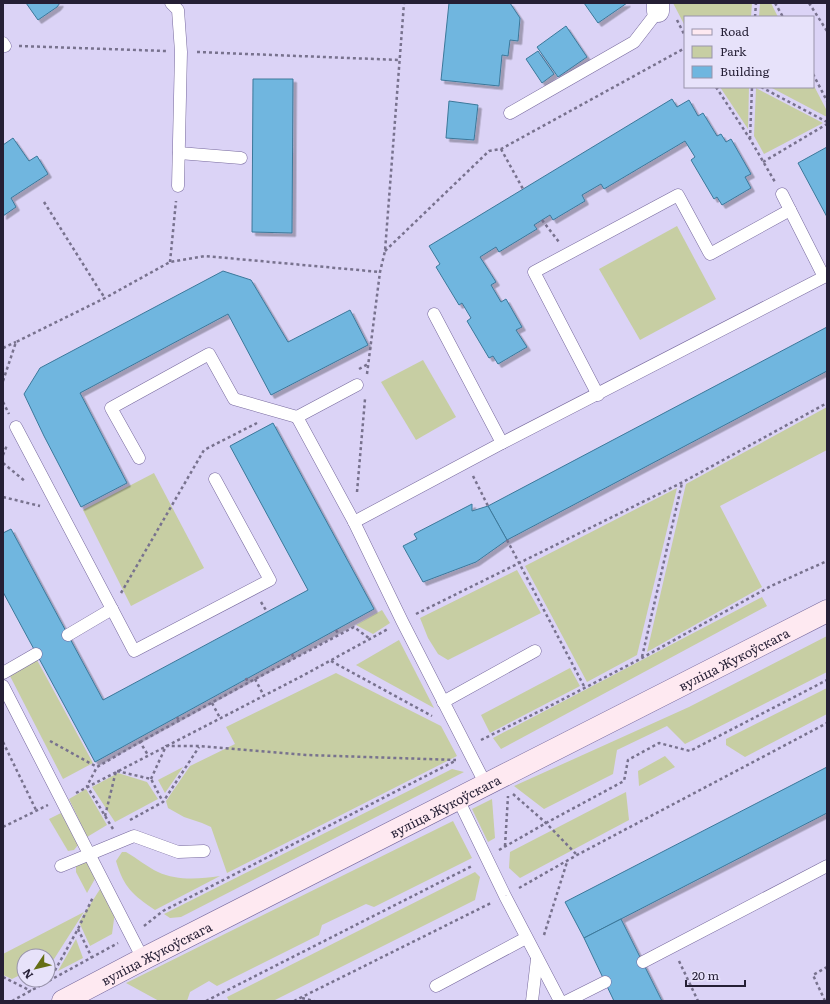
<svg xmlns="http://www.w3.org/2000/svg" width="830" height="1004" font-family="Literata,serif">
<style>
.green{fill:#c7cea3}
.building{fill:#6fb6df;stroke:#3c789a;filter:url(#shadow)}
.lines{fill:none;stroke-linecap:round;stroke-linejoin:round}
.service-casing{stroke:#76689d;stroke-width:13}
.minor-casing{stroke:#76689d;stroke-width:23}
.secondary-casing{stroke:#76689d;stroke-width:23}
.path{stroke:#78728e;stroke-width:2.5;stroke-dasharray:3 3;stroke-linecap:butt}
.service{stroke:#fff;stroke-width:12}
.minor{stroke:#fff;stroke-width:22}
.secondary{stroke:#fee9f1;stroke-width:22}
.labels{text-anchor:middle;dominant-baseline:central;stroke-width:3;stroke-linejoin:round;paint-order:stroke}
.street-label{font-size:13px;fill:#251f35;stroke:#e7e2fa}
</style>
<defs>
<filter id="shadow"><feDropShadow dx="3.5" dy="3.5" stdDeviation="0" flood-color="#0004"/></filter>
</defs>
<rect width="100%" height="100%" fill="#dbd3f6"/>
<!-- green -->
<g class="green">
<polygon points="673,3 752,3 751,17 685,17 685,26"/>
<polygon points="760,3 771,3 778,17 759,17"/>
<polygon points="813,84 827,111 827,117 770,87 813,87"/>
<polygon points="720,87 749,87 748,129"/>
<polygon points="756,88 823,123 764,154 754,136"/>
<polygon points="677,226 716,299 640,340 599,269"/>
<polygon points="423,360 456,417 416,440 381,382"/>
<polygon points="827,407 827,450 720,506 762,587 647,652 686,484"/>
<polygon points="154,473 204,568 131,606 83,510"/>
<polygon points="677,488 637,655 587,682 525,566"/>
<polygon points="517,570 541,613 448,660 438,654 428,638 420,618"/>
<polygon points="762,597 767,606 501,749 493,738"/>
<polygon points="382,610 390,623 373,634 356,625"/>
<polygon points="827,636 827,672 685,744 667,726 617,750 613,774 544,809 514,786 689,707"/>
<polygon points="399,640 434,708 356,665"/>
<polygon points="37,660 93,763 63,779 10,676"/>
<polygon points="570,668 580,686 490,733 481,715"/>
<polygon points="336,673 441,726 457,756 227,873 211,827 202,823 184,817 168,808 166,801 190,766 235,744 226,727"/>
<polygon points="827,688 827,714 745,757 726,745 726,739"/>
<polygon points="665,756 675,767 639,786 638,771"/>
<polygon points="183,767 165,793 158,780"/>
<polygon points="452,769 464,772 181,917 170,918 164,914"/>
<polygon points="118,773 147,782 158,799 115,822 92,787"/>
<polygon points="86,789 107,825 87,837 69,799"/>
<polygon points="626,792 629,820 520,878 509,868 510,852"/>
<polygon points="492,799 495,838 488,842 472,809"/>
<polygon points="61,813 78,845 74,850 68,851 49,819"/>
<polygon points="453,821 472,858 374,907 366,904 322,925 319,935 217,986 209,981 190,992 187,1001 159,1001 126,983"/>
<path d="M122,852h4c11,6 21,15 32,20 19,9 42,7 62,4l-65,34c-22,-15 -31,-22 -39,-49z"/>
<polygon points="88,861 96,877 87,893 76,872 76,866"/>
<polygon points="475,872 480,877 475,900 273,1001 229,1001 227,997"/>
<polygon points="102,886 115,912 112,934 90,946 79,922"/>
<polygon points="84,912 54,959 48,962 48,956 24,956 24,973 12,979 3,975 3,954"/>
<polygon points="76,939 83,958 58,971"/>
</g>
<!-- building -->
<g class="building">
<polygon points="26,3 60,3 57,7 38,20"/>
<polygon points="449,3 510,3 520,18 518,41 510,40 508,56 502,55 499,86 441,80"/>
<polygon points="584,3 627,3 598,23"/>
<polygon points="566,26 587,57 558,77 537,47"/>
<polygon points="538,51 554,74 542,83 526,59"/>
<polygon points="253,79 293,79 292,233 252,232"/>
<polygon points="672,99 677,107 689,100 698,116 703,113 717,136 721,134 726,142 731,139 751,174 745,177 751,188 722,205 717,197 714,199 691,160 695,157 685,141 604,189 601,184 582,195 585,201 553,220 550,215 534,225 537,229 499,252 496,247 480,257 496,282 491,285 501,302 506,299 522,327 516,330 527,347 498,364 493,356 489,358 467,321 471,318 462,303 459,305 436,267 440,264 429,246"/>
<polygon points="449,101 478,105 474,140 446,138"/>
<polygon points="13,138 29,161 37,156 48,174 11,198 16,207 3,216 3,145"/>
<polygon points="827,147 827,217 798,163"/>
<polygon points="223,271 251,280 288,342 350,310 368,345 271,395 228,314 80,393 127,483 81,507 44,436 24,394 40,368"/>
<polygon points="827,327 827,371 507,540 488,506"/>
<polygon points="273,423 374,609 95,762 3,592 3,533 11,529 103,700 308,590 230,446"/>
<polygon points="472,504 472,511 488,506 507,540 476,562 423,582 403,546 417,539 414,534"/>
<polygon points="827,767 827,813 584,938 565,902"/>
<polygon points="621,919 662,1001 614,1001 584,938"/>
</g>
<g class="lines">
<!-- service casing -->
<g class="service-casing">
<g id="service">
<polyline points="171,3 178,10 181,52 178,186"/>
<polyline points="3,43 5,46"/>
<polyline points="510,113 634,42 658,11"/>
<polyline points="179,153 241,158"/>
<polyline points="434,314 502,443"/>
<polyline points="357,385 297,417 354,522 402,621 486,785"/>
<polyline points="598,395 534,272 678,195 710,254 790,210"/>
<polyline points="16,427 112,609"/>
<polyline points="139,458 111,408 209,354 234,399 297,417"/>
<polyline points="354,522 502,443 824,277 782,194"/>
<polyline points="68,635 112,609 134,651 270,580 215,479"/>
<polyline points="3,673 36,654"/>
<polyline points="3,686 143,959"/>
<polyline points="443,702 535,651"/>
<polyline points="458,799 505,896 560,1001"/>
<polyline points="61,866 134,836 178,852 204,851"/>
<polyline points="643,962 827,866"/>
<polyline points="436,986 526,938"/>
<polyline points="532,1001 537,959"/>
<polyline points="567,1001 605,982"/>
</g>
</g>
<!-- minor casing -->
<g class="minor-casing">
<polyline id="minor" points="658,11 658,3"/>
</g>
<!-- secondary casing -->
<g class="secondary-casing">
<g id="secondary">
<path id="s1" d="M63,1001l80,-42 684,-348"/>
</g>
</g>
<!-- path -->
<g class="path">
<polyline points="775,3 783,17"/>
<polyline points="809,3 827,31"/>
<polyline points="755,17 756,3"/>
<polyline points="677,20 685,36"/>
<polyline points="19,46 166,51"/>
<polyline points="197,52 400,60"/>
<polyline points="813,74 827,101"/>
<polyline points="716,87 750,139 775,182"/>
<polyline points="761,87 827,122"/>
<polyline points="750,139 752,87"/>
<polyline points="501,149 523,189"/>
<polyline points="763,162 827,124"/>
<polyline points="44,202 100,291 105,298"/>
<polyline points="542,220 559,242"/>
<polyline points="385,251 489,151 501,149 685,48"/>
<polyline points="170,262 176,201"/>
<polyline points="3,348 16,342"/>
<polyline points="359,369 368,364"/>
<polyline points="367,374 380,272 385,251 404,3"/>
<polyline points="3,381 16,342 105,298 170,262 205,256 380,272"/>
<polyline points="3,402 9,414"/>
<polyline points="3,455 7,445"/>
<polyline points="3,463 26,482"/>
<polyline points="473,476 488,506"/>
<polyline points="357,492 365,399"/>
<polyline points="3,497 40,506"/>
<polyline points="507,540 585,688"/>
<polyline points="121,593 204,450 257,423"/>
<polyline points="261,602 267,612"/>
<polyline points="416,614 683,482 827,403"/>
<polyline points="336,630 339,635"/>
<polyline points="292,654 294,659"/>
<polyline points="642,657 682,483"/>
<polyline points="331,661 432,716"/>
<polyline points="246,678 248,683"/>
<polyline points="255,679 264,696"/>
<polyline points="212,703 220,718"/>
<polyline points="177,717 179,721"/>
<polyline points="481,740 548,707 642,658 771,586 827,561"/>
<polyline points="50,741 97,767"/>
<polyline points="3,742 36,810"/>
<polyline points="140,742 255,679 354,627 370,639"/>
<polyline points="117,771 151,779 163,802"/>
<polyline points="151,779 166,746 200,746 306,755 456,760"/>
<polyline points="76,793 304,675 388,629"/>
<polyline points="513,794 546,823 577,855"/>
<polyline points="105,816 116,771"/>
<polyline points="130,820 163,802 199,747"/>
<polyline points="3,827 48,805"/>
<polyline points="113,829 87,786 97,767 140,742 148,755"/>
<polyline points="505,846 508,796"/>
<polyline points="499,850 546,823 624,781 628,760 659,743 690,751 827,680"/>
<polyline points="519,888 577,855 827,723"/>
<polyline points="144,926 163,911 455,761"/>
<polyline points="78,929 92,958"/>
<polyline points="544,935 567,862"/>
<polyline points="679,961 698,1001"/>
<polyline points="3,977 31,991"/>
<polyline points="49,981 78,929 93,897"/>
<polyline points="302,998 314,1001"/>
<polyline points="12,1001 118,943"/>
<polyline points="206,1001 472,866"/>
<polyline points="294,1001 491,903"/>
<polyline points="825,1001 813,975 827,967"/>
</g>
<!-- service -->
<use href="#service" class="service"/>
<!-- minor -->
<use href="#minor" class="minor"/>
<!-- secondary -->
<use href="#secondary" class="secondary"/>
</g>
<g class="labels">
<!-- street labels -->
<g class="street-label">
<text stroke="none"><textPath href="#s1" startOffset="753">вуліца Жукоўскага</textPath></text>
<text stroke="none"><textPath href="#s1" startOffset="429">вуліца Жукоўскага</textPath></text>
<text stroke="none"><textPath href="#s1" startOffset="105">вуліца Жукоўскага</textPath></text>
</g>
</g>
<!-- border -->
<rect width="830" height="1004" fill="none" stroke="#251f35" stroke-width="8"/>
<!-- legend -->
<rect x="684" y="16" width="130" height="72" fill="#e7e2fa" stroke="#9994ab"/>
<rect x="692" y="29" width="20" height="6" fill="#fee9f1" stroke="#9994ab"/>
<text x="720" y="36" font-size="12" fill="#251f35">Road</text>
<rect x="692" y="46" width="20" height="12" fill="#c7cea3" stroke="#9994ab"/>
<text x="720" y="56" font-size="12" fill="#251f35">Park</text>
<rect x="692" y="66" width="20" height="12" fill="#6fb6df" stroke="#9994ab"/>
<text x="720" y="76" font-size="12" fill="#251f35">Building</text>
<!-- north arrow -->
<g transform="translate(36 968) rotate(235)"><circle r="19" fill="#e7e2fa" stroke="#9994ab"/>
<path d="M0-3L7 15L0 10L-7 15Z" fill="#656e15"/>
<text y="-6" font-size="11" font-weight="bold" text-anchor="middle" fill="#251f35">N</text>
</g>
<!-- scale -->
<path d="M686 980v6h59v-6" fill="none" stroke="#251f35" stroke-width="2"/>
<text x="692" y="980" font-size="12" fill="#251f35" stroke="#e7e2fa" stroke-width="3" paint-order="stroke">20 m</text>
</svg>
